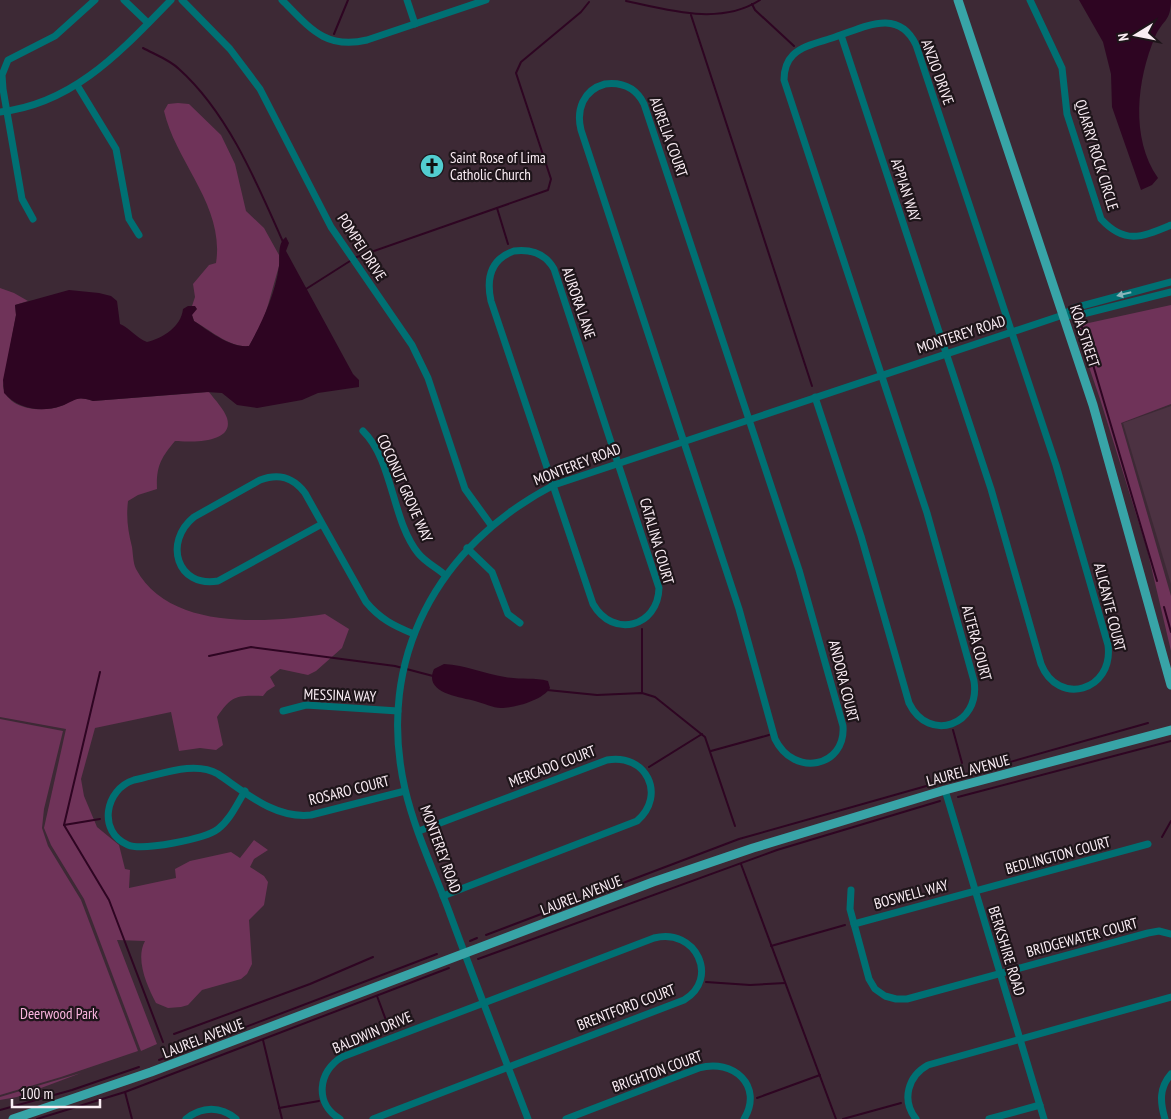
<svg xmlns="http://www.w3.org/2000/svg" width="1171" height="1119" font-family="'PT Sans Narrow',sans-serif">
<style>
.built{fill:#4c3242}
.green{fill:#6f3359}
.water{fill:#2e0522}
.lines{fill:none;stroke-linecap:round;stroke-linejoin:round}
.stream{stroke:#2e0522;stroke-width:2}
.minor{stroke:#007073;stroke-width:7}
.major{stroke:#38a4a7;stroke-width:9}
.oneway{fill:#8ab5ba}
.labels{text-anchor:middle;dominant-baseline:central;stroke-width:4.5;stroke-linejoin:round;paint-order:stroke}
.street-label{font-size:15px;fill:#faedf4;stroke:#1e151a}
.poi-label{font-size:15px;fill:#faedf4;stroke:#1e151a;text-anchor:start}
.park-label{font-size:15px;fill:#fab5de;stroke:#1e151a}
</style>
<rect width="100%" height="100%" fill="#3d2935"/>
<!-- built -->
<polygon class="built" points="1171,406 1171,584 1123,423"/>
<!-- green -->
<g class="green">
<path d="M178,103l11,1 32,31 14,29 11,47 18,17 15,27v11l-11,39 -6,18 -13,23c-19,2 -39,-16 -55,-25l-2,-6 3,-9h-3l3,-9 -2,-13 16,-19 7,-2c9,-57 -40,-100 -52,-152l4,-7z"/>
<path d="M0,288l14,5 14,8 -13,4 1,10 -13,71c4,24 39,27 58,20 5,-1 8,-6 14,-7 6,-2 12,0 18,2l116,-9c6,8 15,17 18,26 8,26 -38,24 -52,23 -14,17 -19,25 -18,48l-19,6 -10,6c-2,17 0,30 4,46 1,6 1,16 4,22 33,62 131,54 189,45l24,15 -7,19 -26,23 -8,4 -28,-6 -10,8 5,9 -8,5 -4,5c-26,-1 -31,-1 -46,21l6,28 -7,5 -16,-2 -21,3 -8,-39 -76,16 -14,51 3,17 13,31 22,18 6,24 5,1 -1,18 47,-10 -1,-9 15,-8 41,-9 9,6 14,-18 14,10 -14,9 -4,8 14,9 4,6 -4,23 -15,15 3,44 -5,10 -6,5 -39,11 -14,15 -7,2 -13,1 -12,-5c-9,-17 -21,-44 -11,-62l-28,-1 40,104 -16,7 -57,-152 -33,-54 -7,-17 22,-99 -66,-12z"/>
<polygon points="1171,305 1171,404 1121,423 1171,596 1171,651 1147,549 1100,399 1075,326"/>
<polygon points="0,719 63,731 44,809 42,828 48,846 81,900 138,1051 61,1077 0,1095"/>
<polygon points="81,1073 17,1097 0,1100 0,1097"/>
</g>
<!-- water -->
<g class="water">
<path d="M1079,0h92c0,22 -9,20 -16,37 -18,42 -25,101 3,141l-6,7 -11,5 -29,-83 -1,-33 -8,-32z"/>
<path d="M286,237l3,6 -3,8 67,123 6,6v7l-41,6 -16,7 -45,8 -20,-3 -15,-12 -15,-1 -114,9c-18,-6 -17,0 -32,5 -20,7 -43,3 -57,-13l-1,-13 13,-65 -1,-10 54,-15 30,3 12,3 6,5 3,23c10,4 16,14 27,18 16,-4 34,-15 36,-33l5,-3h7l2,3 -5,6 2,6c15,10 36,27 55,25 13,-24 26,-51 30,-80 1,-9 -2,-23 7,-29z"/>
<path d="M444,664c22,1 40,10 61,13 15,3 29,0 43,4l2,7c-7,12 -35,20 -49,20 -8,0 -18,-5 -26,-7 -16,-4 -52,-8 -41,-32z"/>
</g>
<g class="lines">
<!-- stream -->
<g class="stream">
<path d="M626,1c42,9 94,25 134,-1"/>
<polyline points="752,4 755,10 794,46"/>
<polyline points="691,15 812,386"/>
<polyline points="334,34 348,0"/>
<path d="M143,48c11,6 27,12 36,21 49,44 78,114 104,173"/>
<polyline points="497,208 508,244"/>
<polyline points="354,258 548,190 551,179 516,73 521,62 581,12 589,2"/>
<polyline points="306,289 350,261"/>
<polyline points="1081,324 1157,581"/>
<polyline points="1164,607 1171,632"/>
<polyline points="209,656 251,647 395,666 433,676"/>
<polyline points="100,672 64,825 109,900 163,1042"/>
<polyline points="547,690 597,695 642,693 655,697 705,737 735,826"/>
<polyline points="642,693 642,629"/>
<polyline points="953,730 962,763"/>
<polyline points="711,751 769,735"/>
<polyline points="649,767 702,734"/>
<polyline points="957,777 1148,723"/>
<polyline points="958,797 1171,741"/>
<polyline points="64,825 100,819"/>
<polyline points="1162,837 1171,821"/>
<polyline points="741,864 836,1119"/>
<polyline points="486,935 739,839 944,781"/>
<polyline points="470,941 477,938"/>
<polyline points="771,946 845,925"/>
<polyline points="478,959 777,850 940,801"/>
<polyline points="706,982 750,985 785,983"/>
<polyline points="377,996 390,1031"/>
<polyline points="174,1034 310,984 373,957"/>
<polyline points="263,1040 282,1119"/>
<polyline points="159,1060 437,954"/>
<polyline points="125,1092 132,1119"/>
<polyline points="757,1098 820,1075"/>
<polyline points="279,1108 319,1101"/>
<polyline points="0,1110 72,1090 139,1067"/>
<polyline points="37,1119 125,1092 449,968"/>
<polyline points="843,1119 901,1103"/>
</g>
<!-- minor -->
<g class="minor">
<polyline points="124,0 148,23"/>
<polyline points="182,0 230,49 260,89 331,227 412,345 428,378 465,489 491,525"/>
<path d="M282,0c27,27 43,50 85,40l119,-40"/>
<polyline points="407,0 415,24"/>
<path d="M1030,0l32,68 5,46 34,105c24,26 41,18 70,6"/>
<path d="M605,84c17,-2 31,4 39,20l155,466 44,156c3,41 -49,52 -68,13l-36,-130 -158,-479c-5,-20 2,-40 24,-46z"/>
<polyline points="77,85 116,149 129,219 139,235"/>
<path d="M0,112c74,-8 122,-62 171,-112"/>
<polyline points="33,219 22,199 3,89 2,75 8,60 55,36 95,0"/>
<path d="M514,251c17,-2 31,2 40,18l105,319c-1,39 -46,51 -66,16l-102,-303c-5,-23 0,-42 23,-50z"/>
<polyline points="1063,315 1075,316 1171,292"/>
<path d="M815,397l46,139 48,167c20,41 72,22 65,-22l-47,-168 -143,-433c0,-10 2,-18 9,-25 10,-10 28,-13 42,-18 28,-9 63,-30 81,8l140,420 52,180c6,46 -50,62 -67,19l-50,-175 -150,-454"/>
<path d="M363,431c30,29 29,90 55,122 7,9 19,15 27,22"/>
<path d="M322,524l-104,57c-41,7 -55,-39 -24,-64l66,-37c19,-7 33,-3 45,13l61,109c14,17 28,24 48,32"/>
<polyline points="467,548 492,572 508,614 520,623"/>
<polyline points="283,711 306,705 398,711"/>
<polyline points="945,790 1044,1119"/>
<path d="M245,791c-8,13 -15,29 -27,38 -13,10 -75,22 -90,16 -31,-13 -23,-56 6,-65 26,-5 60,-20 84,-6 28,19 57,45 93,41l94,-24"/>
<path d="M419,831l188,-71c39,-7 60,35 30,61l-194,75"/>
<polyline points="851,890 850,909 869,979 875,989 885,996 896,999 907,999 1148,933 1159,931 1171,934"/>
<polyline points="854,924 1148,844"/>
<path d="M186,1119c16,-13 35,-13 50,0"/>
<path d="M340,1119c-26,-15 -22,-48 2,-62l312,-119c42,-11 66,41 30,62l-311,119"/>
<path d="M528,1119c-26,-68 -53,-137 -78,-205 -15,-41 -35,-82 -45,-125 -30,-130 33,-244 149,-304l509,-170 11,-7 97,-26"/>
<path d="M566,1119l133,-51c34,-10 65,18 45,51"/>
<path d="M916,1119c-15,-19 -8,-43 12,-54l243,-68"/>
<polyline points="989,1119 1040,1105"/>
<path d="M1165,1119c-5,-17 -6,-31 6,-45"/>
</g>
<!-- major -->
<g class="major">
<polyline points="958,0 1093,405 1171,685"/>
<polyline points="13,1119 151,1072 653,882 753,848 945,790 1171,730"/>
</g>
</g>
<!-- one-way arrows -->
<defs><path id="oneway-solid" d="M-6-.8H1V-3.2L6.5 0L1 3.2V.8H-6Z" transform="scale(1.25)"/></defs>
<use class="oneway" href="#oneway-solid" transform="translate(1124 294) rotate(166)"/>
<!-- icons -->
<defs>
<g id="church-disc" transform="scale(1.25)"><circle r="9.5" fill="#52cdd0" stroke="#1e151a"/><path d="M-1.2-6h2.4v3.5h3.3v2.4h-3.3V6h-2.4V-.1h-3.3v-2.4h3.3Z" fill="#111"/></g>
</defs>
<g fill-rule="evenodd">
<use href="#church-disc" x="432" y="166"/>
</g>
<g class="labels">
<!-- street labels -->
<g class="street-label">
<text transform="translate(938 72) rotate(70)">ANZIO DRIVE</text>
<text transform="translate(669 137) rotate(70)">AURELIA COURT</text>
<text transform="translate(1097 155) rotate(73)">QUARRY ROCK CIRCLE</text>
<text transform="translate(906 190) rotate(72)">APPIAN WAY</text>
<text transform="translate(362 247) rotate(57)">POMPEI DRIVE</text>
<text transform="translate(579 303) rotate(71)">AURORA LANE</text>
<text transform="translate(961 334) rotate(-18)">MONTEREY ROAD</text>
<text transform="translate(1085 336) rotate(72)">KOA STREET</text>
<text transform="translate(577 464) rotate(-21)">MONTEREY ROAD</text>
<text transform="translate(405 488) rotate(66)">COCONUT GROVE WAY</text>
<text transform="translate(657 541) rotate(74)">CATALINA COURT</text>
<text transform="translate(1110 607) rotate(76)">ALICANTE COURT</text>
<text transform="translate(977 643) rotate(75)">ALTERA COURT</text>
<text transform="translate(844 681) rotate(76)">ANDORA COURT</text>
<text transform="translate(340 695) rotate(2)">MESSINA WAY</text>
<text transform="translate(552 766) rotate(-21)">MERCADO COURT</text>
<text transform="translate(968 770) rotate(-15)">LAUREL AVENUE</text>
<text transform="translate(349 790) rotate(-14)">ROSARO COURT</text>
<text transform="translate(441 849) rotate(70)">MONTEREY ROAD</text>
<text transform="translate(1058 855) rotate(-15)">BEDLINGTON COURT</text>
<text transform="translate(911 894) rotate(-15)">BOSWELL WAY</text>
<text transform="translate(581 895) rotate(-21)">LAUREL AVENUE</text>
<text transform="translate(1082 937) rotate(-15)">BRIDGEWATER COURT</text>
<text transform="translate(1007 951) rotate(73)">BERKSHIRE ROAD</text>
<text transform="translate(626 1007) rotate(-21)">BRENTFORD COURT</text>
<text transform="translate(372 1032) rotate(-23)">BALDWIN DRIVE</text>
<text transform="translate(203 1038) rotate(-21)">LAUREL AVENUE</text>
<text transform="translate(657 1071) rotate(-20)">BRIGHTON COURT</text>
</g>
<!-- poi labels -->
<g class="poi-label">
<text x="450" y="157">Saint Rose of Lima<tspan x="450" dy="17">Catholic Church</tspan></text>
</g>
<!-- park labels -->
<g class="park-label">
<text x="59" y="1013">Deerwood Park</text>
</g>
</g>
<!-- north arrow -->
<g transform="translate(1136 35) rotate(260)" stroke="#1e151a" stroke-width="4" paint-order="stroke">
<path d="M0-4L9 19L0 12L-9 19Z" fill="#faedf4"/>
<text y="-8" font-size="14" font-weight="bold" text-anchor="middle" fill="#faedf4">N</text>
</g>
<!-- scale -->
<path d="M12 1099v8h88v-8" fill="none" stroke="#faedf4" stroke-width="2.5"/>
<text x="20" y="1099" font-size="15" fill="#faedf4" stroke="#1e151a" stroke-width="4" paint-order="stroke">100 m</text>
</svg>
